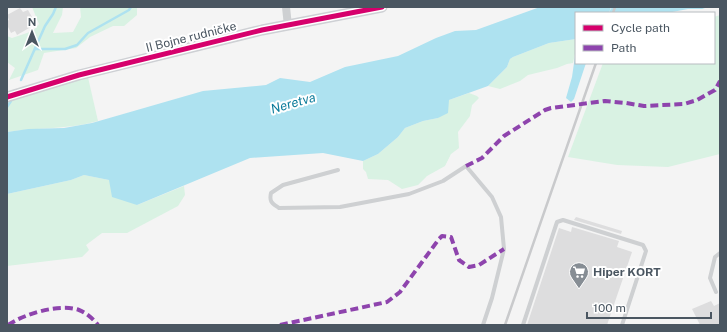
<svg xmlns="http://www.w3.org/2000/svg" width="727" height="332" font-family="'Public Sans',sans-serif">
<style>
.green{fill:#d9f2e3}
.water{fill:#aee2f0}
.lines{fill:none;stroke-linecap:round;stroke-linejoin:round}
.stream{stroke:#aee2f0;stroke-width:2.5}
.river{stroke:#aee2f0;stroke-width:15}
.building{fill:#ddddde}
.lane{stroke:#ced0d2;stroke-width:4}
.street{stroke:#ced0d2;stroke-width:8}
.secondary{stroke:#ced0d4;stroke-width:11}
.rail{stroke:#c9cacc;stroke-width:2.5}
.quiet{stroke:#8e44ad;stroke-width:4;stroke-dasharray:8 4;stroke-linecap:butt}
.cycleway-casing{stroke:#fff;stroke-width:8}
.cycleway{stroke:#d6006c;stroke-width:5}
.labels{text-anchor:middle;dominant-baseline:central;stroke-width:4;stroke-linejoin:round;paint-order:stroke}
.street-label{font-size:12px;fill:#4a5661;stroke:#fff}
.poi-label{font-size:12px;font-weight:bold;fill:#4a5661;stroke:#fff;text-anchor:start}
.water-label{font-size:13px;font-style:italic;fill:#0c7c9b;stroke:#fff}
</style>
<rect width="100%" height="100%" fill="#f4f4f4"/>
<!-- green -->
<g class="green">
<polygon points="32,7 63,7 62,15 53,33 73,32 81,17 80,7 137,7 137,15 124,26 113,26 90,37 76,48 44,53 38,70 9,80 15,68 7,62 7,36 12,38 33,31 39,24"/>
<polygon points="720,15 720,154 668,167 617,165 568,157 603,63 714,63 714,17"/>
<polygon points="576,39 576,49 573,63 567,64 557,68 528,75 520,81 500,89 488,86 507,67 510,59 513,57 549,43"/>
<path d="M87,73l11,48c-30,9 -61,6 -91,11v-35z"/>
<polygon points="469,93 477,96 479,98 472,105 470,116 458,132 459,148 451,154 445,166 427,176 418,185 402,189 388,180 368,179 366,172 363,169 363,161 378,154 398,137 405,128 423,121 438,118 449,100"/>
<polygon points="84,175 109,180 137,205 184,186 185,195 178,206 127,233 102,233 86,245 89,250 82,257 7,266 7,194 71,180"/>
</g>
<!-- water -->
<g class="water">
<polygon points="540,7 611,7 609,13 576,13 576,39 549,43 513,57 510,59 507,67 488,86 449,100 448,113 438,118 423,121 405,128 398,137 378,154 363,161 323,153 250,158 137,205 112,197 109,180 84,175 71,180 7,194 7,132 28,129 64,128 92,123 203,91 266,85 280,78 310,82 345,67 398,56 436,38 455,31 476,30"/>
<polygon points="623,7 708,7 702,9 688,9 667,13 621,13"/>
<polygon points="576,49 576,63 586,63 574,99 571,102 566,98 572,77"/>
</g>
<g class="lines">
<!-- stream -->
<g class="stream">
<polyline points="35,49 65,49 77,45 88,33 129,10 131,7"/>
<polyline points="21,80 45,26 53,14 56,7"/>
<polyline points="7,107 11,101"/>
</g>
<!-- river -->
<polyline class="river" points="617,13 645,7"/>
</g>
<!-- building -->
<g class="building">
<polygon points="20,8 23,12 28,10 36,24 17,35 15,31 11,33 7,25 7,21 9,20 7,15"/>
<polygon points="576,217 622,231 621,234 574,220"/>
<polygon points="572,227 619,241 617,247 632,252 607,325 527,325 559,228 571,232"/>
<polygon points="711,301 714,306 720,303 720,325 700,325 692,309"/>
</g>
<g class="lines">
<!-- lane -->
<g class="lane">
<path d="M338,170l-55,15 -12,8c-2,9 1,10 8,15l61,-1 69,-13 34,-13 23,-15 26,31 9,20 3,32 -12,49 -9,27"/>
<polyline points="716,292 710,278 715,257 720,253"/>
<polyline points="523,325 557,222 563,220 643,245 646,251 622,325"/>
</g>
<!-- street -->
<polyline class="street" points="286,7 288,26"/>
<!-- secondary -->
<polyline class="secondary" points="7,97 79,75 262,30 382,7"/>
<!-- rail -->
<g class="rail">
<polyline points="613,13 615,7"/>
<polyline points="505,325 596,63"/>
</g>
<!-- quiet -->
<g class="quiet">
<polyline points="466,166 482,158 504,136 545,110 551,108 605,101 626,103 644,106 684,104 697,100 715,90 720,81"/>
<path d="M8,325c16,-11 52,-22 71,-15 8,3 14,9 19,15"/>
<polyline points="280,325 387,302 400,292 439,239 442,236 451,237 459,260 469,267 479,265 504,249"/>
</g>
<!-- cycleway casing -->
<g class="cycleway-casing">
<polyline id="cycleway" points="7,97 79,75 262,30 382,7"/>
</g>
<!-- cycleway -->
<use href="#cycleway" class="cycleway"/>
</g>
<!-- icons -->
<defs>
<g id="supermarket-pin" transform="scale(1)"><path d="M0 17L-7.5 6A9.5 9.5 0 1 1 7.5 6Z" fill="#868d94" stroke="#fff"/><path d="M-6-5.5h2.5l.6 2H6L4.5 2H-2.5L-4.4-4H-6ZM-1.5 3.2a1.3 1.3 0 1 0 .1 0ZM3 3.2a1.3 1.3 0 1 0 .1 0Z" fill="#fff"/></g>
</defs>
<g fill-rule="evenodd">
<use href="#supermarket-pin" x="579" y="272"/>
</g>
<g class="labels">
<!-- street labels -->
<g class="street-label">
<text transform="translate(191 37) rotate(-14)">II Bojne rudničke</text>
</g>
<!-- poi labels -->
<g class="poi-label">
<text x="593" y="272">Hiper KORT</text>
</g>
<!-- water labels -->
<g class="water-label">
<text transform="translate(293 103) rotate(-16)">Neretva</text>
</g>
</g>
<!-- border -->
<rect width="727" height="332" fill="none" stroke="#4a5661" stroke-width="16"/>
<!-- legend -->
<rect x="575" y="12" width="140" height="52" fill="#ffffff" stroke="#b7bbc0"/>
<rect x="583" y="25" width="20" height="6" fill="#d6006c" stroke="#b7bbc0"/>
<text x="611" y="32" font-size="12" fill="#4a5661">Cycle path</text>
<rect x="583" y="45" width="20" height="6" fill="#8e44ad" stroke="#b7bbc0"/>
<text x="611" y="52" font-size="12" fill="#4a5661">Path</text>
<!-- north arrow -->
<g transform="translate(32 32)" stroke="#ffffff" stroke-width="3" paint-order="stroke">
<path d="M0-3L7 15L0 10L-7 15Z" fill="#4a5661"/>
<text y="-6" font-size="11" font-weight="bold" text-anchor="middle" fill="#4a5661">N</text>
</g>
<!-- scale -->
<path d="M587 312v6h124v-6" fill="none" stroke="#4a5661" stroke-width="2"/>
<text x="593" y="312" font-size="12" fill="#4a5661" stroke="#ffffff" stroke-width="3" paint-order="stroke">100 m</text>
</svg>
